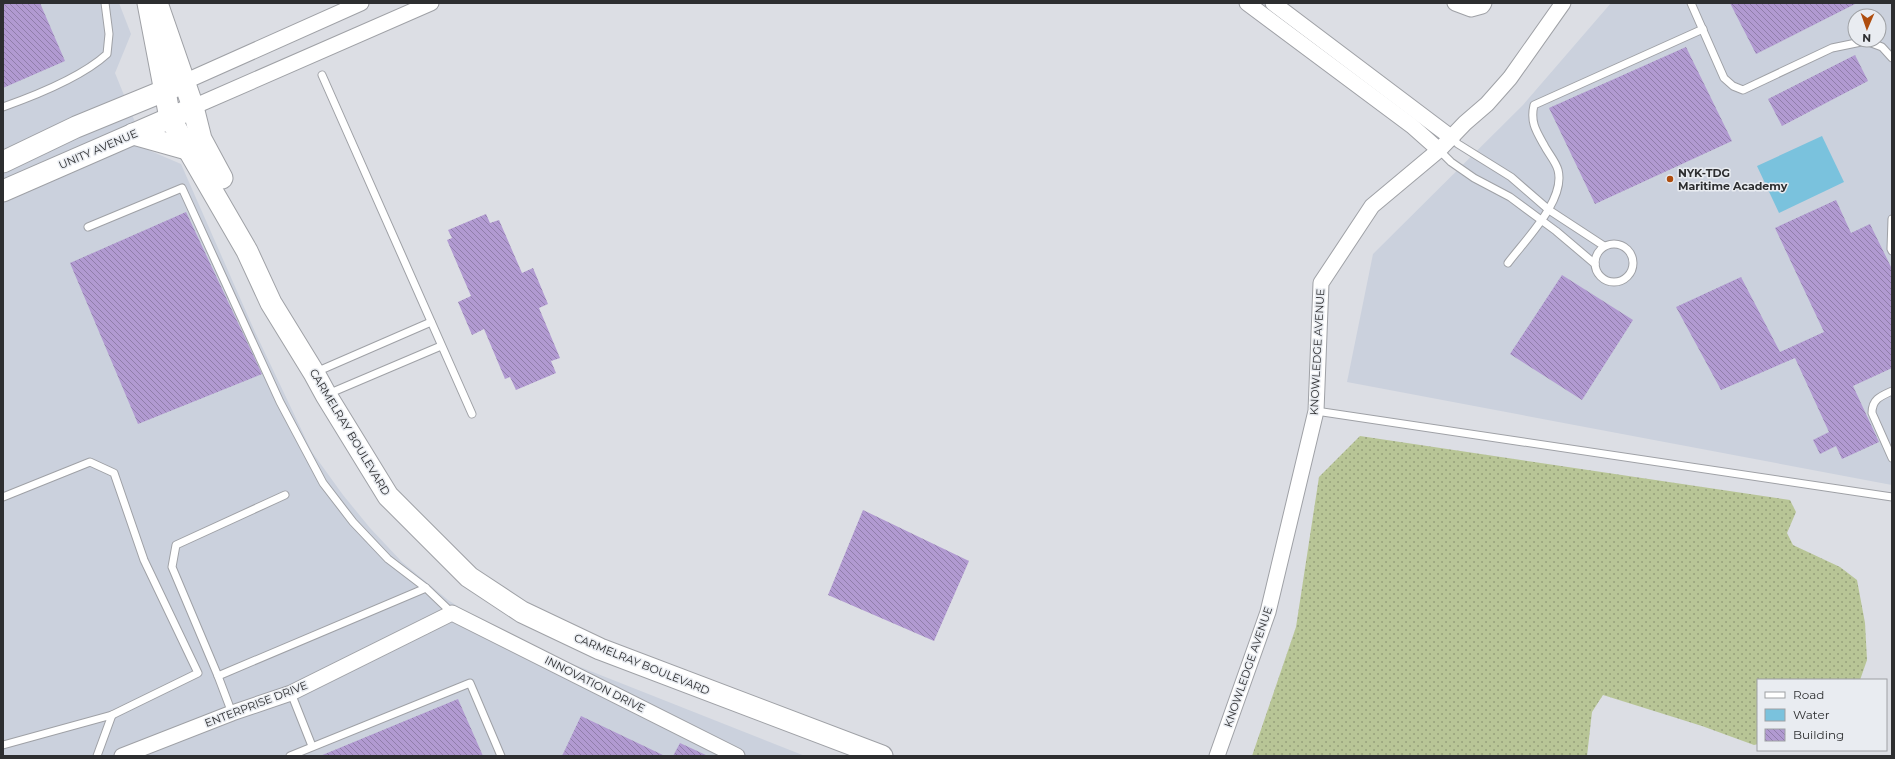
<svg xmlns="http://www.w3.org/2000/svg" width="1895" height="759" font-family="Montserrat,sans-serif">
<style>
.built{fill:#cbd1dd;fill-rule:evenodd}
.grass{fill:url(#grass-dots)}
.water{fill:#7ac2dd}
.building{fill:url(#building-back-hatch)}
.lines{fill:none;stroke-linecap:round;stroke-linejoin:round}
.lane-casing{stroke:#9fa1a6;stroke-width:9}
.street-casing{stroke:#9fa1a6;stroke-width:17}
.secondary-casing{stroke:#9fa1a6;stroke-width:23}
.lane{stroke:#fff;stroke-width:7}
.street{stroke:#fff;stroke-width:15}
.secondary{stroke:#fff;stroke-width:21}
.poi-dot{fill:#af4d0e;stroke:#e9ecf1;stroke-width:1.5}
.labels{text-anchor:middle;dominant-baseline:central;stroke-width:3;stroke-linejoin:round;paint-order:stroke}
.street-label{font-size:11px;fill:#2d2e30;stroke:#e9ecf1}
.poi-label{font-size:11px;font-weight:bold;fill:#2d2e30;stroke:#e9ecf1;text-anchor:start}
</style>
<defs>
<pattern id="grass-dots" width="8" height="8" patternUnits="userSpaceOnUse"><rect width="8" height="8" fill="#b8c596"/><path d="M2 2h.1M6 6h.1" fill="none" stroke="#96a07b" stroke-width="1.8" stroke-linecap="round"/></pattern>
<pattern id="building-back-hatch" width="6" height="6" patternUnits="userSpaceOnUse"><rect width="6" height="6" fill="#b19ad1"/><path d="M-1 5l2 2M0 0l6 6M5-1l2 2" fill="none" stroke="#907eaa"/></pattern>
</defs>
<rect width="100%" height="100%" fill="#dcdee4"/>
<!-- built -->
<g class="built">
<polygon points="3,3 119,3 131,34 115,73 146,149 181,164 255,332 312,452 343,495 370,528 402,562 448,600 507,638 805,756 3,756"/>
<path d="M1611,3h281v482l-545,-103 26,-128 150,-149zM1855,16h24v24h-24z"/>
</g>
<!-- grass -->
<polygon class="grass" points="1360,436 1790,500 1796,512 1787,533 1793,545 1840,567 1857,580 1865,623 1867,660 1860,680 1758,680 1758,744 1754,745 1702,726 1603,695 1592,712 1587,756 1252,756 1296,627 1319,477"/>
<!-- water -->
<polygon class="water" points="1822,136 1844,182 1779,213 1757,166"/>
<!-- building -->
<g class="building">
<polygon points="3,3 40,3 65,61 3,88"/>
<polygon points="1730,3 1857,3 1756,54"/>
<polygon points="1686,47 1732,141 1595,204 1549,108"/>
<polygon points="1855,55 1868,81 1782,126 1768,99"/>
<polygon points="1836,200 1851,233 1870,224 1892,269 1892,368 1853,386 1879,442 1842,459 1836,446 1820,454 1813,440 1829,432 1795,358 1721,390 1676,307 1741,277 1780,352 1824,332 1775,228"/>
<polygon points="186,212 262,374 138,424 70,263"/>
<polygon points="486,214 490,223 499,220 522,273 533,268 548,304 539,308 560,358 551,361 556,373 516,390 510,377 505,379 484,329 472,335 458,302 471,296 447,240 452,238 448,230"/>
<polygon points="1562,275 1633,320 1582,400 1510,354"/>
<polygon points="863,510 969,561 934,641 828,595"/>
<polygon points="458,699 483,756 320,756"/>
<polygon points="581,716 665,756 562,756"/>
<polygon points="680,743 708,756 673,756"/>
</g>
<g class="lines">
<!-- lane casing -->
<g class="lane-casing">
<g id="lane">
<polyline points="1691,3 1724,78 1733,86 1743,90 1832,48 1866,41 1882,47 1892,58"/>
<polyline points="322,75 472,414"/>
<path d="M3,107c31,-11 80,-31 104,-53l2,-20 -4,-31"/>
<polyline points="1452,138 1458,144 1511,177 1549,210 1604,246"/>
<polyline points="1439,150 1451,162 1474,178 1510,197 1556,231 1595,264"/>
<polyline points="1892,219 1891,249 1892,251"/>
<polyline points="88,227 182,188 280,402 323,483 353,522 388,559 426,588 452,613"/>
<circle cx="1614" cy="263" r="19"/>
<path d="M1508,263c17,-23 58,-63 50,-93 -2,-8 -10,-17 -14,-25 -8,-14 -14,-23 -10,-40l169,-76"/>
<polyline points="316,372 431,322"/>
<path d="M1892,391c-11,5 -20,8 -20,22l20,45"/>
<polyline points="328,394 441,346"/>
<polyline points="1316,411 1892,497"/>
<polyline points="3,497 90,462 114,473 144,560 198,673 112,715 3,745"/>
<polyline points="218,676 426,588"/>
<polyline points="291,693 312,746"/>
<polyline points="232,713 218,676 172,567 176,545 285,495"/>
<polyline points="97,756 112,715"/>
<polyline points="290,756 470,683 501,756"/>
</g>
</g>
<!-- street casing -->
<g class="street-casing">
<g id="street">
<polyline points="1247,3 1412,126 1439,150"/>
<polyline points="1273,3 1452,138"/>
<polyline points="1455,3 1471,9 1482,6 1484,3"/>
<polyline points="184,82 361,3"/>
<polyline points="193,107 431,3"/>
<polyline points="122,756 232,713 291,693 452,613 737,756"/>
<polyline points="1217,756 1268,612 1316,411 1321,283 1372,206 1439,150 1465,123 1487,104 1510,78 1563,3"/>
</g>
</g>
<!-- secondary casing -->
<g class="secondary-casing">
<g id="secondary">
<polyline points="148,3 170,118 247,251 271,303 314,373 326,395 388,496 469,577 522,612 600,649 882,756"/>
<polyline points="157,3 193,107 201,139 222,178"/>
<polyline points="133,134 190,150"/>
<polyline points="3,162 76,127 176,86"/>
<polyline points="3,191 184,112"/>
</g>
</g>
<!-- lane -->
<use href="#lane" class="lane"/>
<!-- street -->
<use href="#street" class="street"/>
<!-- secondary -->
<use href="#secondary" class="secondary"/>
</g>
<!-- markers -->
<circle class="poi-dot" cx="1670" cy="179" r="4"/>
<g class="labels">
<!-- street labels -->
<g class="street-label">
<text transform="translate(98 149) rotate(-23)">UNITY AVENUE</text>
<text transform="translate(1317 352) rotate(-87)">KNOWLEDGE AVENUE</text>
<text transform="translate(350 432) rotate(59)">CARMELRAY BOULEVARD</text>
<text transform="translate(642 664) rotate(22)">CARMELRAY BOULEVARD</text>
<text transform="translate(1248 667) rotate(-71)">KNOWLEDGE AVENUE</text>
<text transform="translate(595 684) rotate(27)">INNOVATION DRIVE</text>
<text transform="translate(256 704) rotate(-21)">ENTERPRISE DRIVE</text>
</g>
<!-- poi labels -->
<g class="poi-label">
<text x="1678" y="173">NYK-TDG<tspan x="1678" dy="13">Maritime Academy</tspan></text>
</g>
</g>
<!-- border -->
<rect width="1895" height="759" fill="none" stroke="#2d2e30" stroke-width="8"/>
<!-- legend -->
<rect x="1757" y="679" width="130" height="72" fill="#e9ecf1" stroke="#9ea0a4"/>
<rect x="1765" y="692" width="20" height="6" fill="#ffffff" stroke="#9ea0a4"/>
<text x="1793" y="699" font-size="12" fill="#2d2e30">Road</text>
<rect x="1765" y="709" width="20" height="12" fill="#7ac2dd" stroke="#9ea0a4"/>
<text x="1793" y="719" font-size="12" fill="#2d2e30">Water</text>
<rect x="1765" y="729" width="20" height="12" fill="url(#building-back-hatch)" stroke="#9ea0a4"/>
<text x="1793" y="739" font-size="12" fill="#2d2e30">Building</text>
<!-- north arrow -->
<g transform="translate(1867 28) rotate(182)"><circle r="19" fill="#e9ecf1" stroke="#9ea0a4"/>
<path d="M0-3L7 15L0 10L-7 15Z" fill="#af4d0e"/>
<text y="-6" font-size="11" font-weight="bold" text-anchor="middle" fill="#2d2e30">N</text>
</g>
</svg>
